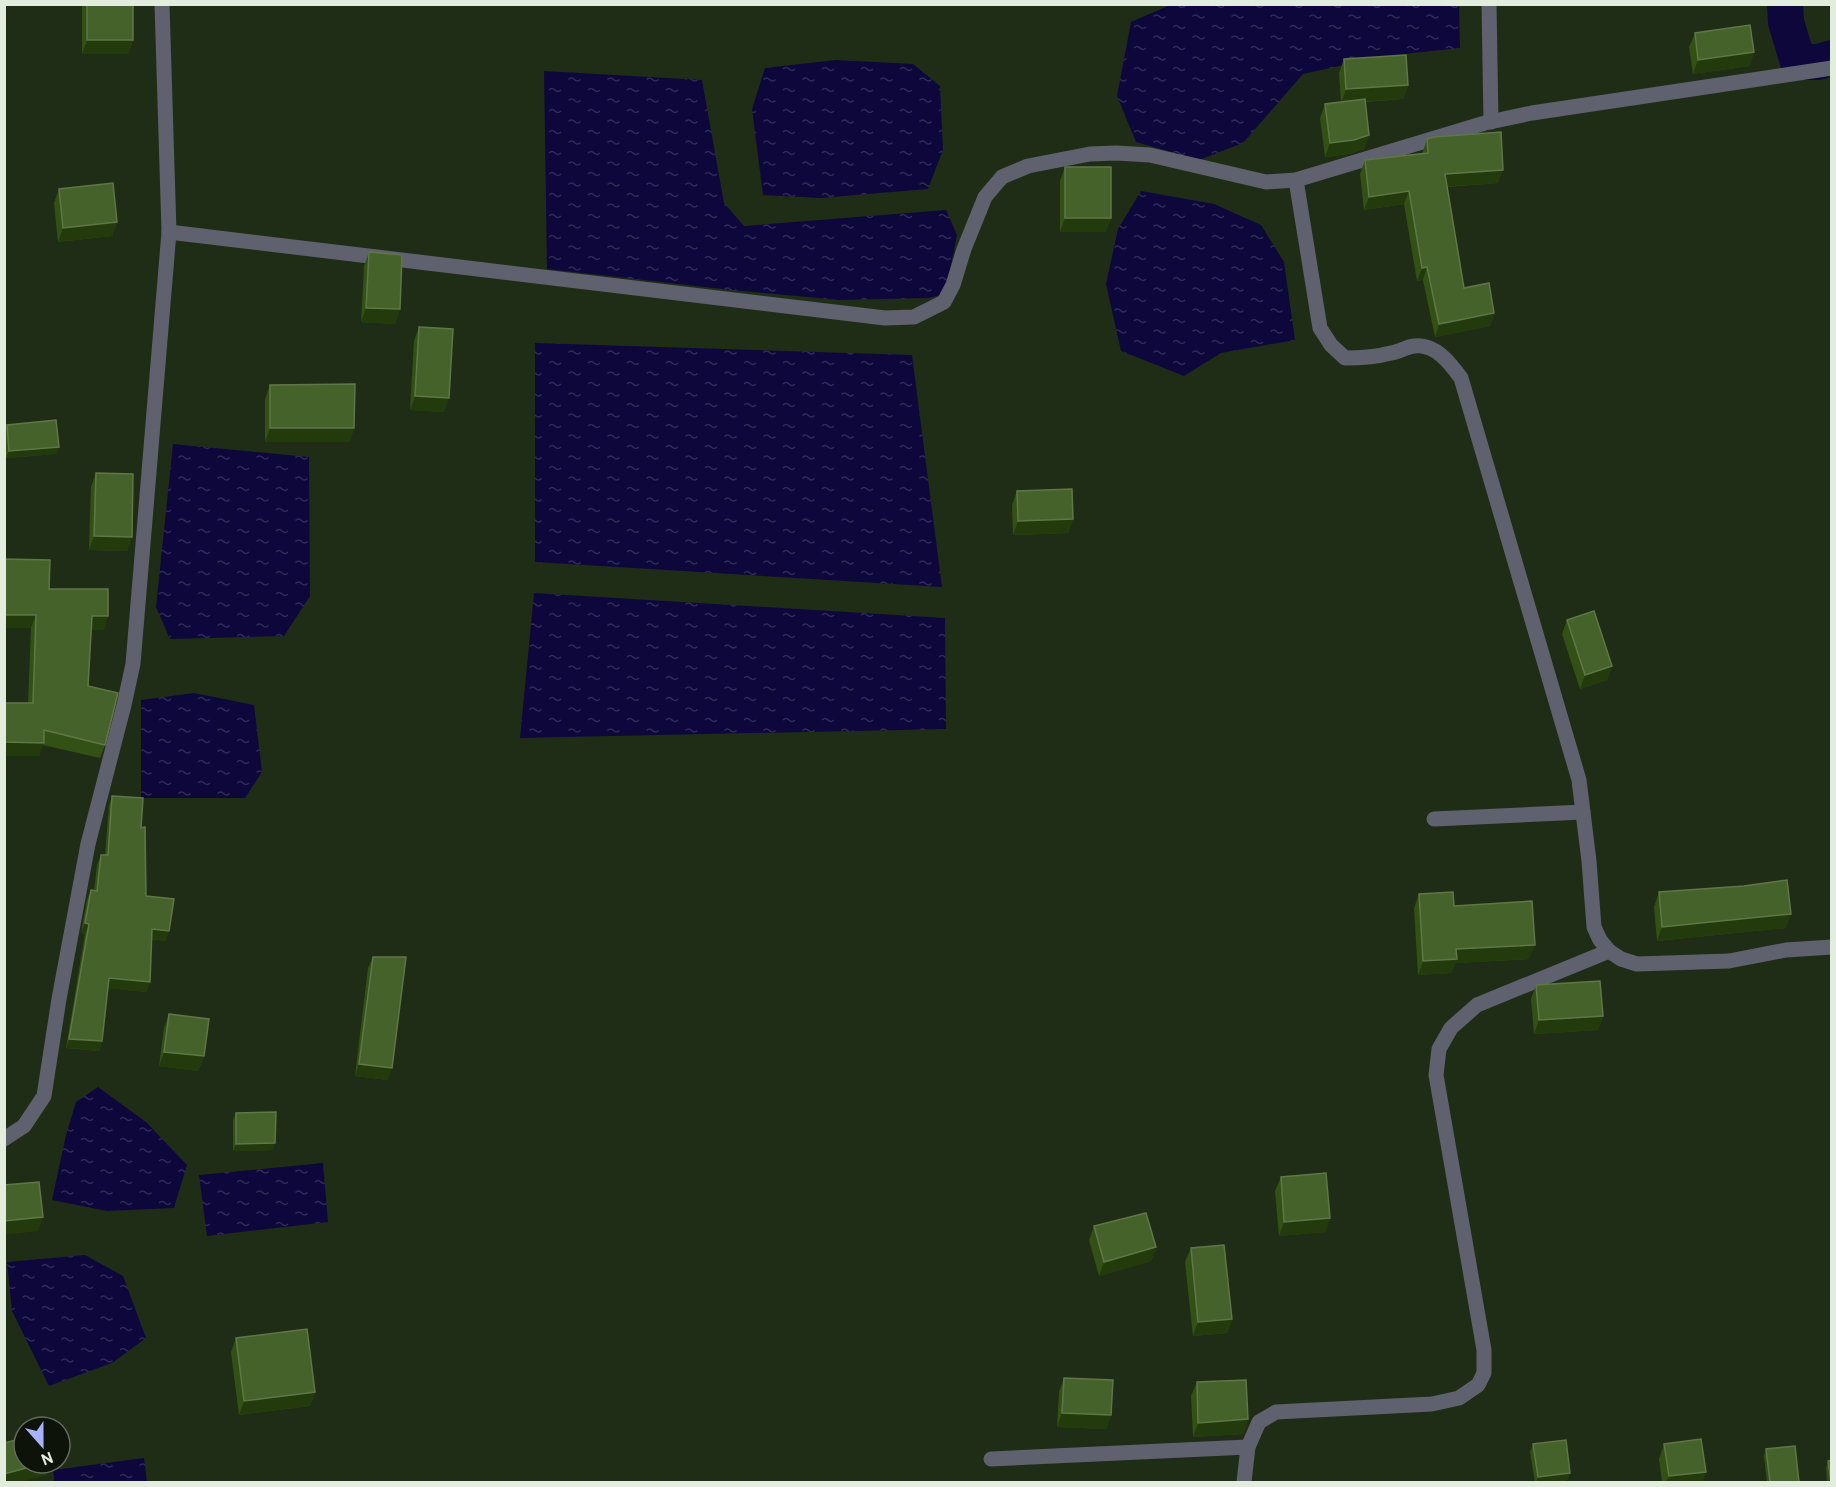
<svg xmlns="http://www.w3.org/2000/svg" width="1836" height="1487" font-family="Overpass,sans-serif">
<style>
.water{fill:url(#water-ripples)}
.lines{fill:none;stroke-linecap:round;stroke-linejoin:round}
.canal{stroke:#0d073b;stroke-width:36}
.minor{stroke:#5f616e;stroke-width:15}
.wall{fill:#335115}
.shaded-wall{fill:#233b0c}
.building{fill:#46622b;stroke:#5f7747;stroke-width:1.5}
</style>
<defs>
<pattern id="water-ripples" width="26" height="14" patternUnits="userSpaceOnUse" patternTransform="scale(1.5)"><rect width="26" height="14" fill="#0d073b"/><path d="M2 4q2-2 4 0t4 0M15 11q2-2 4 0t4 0" fill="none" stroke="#302b57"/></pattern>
</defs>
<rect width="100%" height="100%" fill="#1f2d16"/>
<!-- water -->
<g class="water">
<polygon points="1170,5 1459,5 1460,48 1385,56 1303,74 1243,143 1199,160 1136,142 1117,96 1131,22"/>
<polygon points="836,60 913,64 940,86 943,150 928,189 820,198 763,195 752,109 765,68"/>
<polygon points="544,71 702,80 724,203 744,226 946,210 957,235 947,286 941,295 929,298 839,300 731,290 547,269"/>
<polygon points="1141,191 1214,204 1261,225 1284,262 1295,340 1221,353 1184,376 1121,351 1106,284 1118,229"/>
<polygon points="535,343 912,355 942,587 535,562"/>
<polygon points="173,444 309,457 310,596 284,636 170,639 156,607"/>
<polygon points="534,593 945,618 946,729 520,738"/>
<polygon points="194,693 254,705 262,772 245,798 141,798 141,700"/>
<polygon points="98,1087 146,1122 187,1165 174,1208 107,1211 52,1200 66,1135 76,1102"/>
<polygon points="323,1163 328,1222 207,1236 199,1175"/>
<polygon points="85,1255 123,1276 146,1338 112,1363 49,1386 12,1311 7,1262"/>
<polygon points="144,1458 147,1482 54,1482 53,1470"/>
</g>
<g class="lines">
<!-- canal -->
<polyline class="canal" points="1785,4 1786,22 1798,62 1818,62 1832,58"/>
<!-- minor -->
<g class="minor">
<polyline points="1489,4 1491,122"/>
<path d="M1296,180l24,148 11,17 14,13c16,0 31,-1 46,-5 8,-1 15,-6 23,-7 21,-3 36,17 47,32l118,402 10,81 5,66 6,13 9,11 12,8 16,5 92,-3 57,-11 46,-3"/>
<polyline points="169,232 885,318 914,317 944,302 953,285 964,249 985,197 1002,177 1028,166 1090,154 1116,153 1150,155 1266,182 1296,180 1485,123 1532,113 1832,68"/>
<polyline points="1434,819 1583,812"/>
<polyline points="4,1139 24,1126 44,1096 59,999 88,844 124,705 133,664 169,232 162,4"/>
<polyline points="991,1459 1248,1447"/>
<polyline points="1244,1482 1248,1447 1259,1422 1276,1412 1432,1404 1459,1398 1478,1385 1484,1373 1484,1350 1436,1075 1439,1049 1451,1028 1477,1005 1609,951"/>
</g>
</g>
<!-- wall -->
<g class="wall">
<polygon points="82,4 133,4 133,40 128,54 82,54"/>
<polygon points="1695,33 1754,52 1749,66 1693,74 1689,47"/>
<polygon points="1344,59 1408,85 1403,99 1365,102 1369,135 1364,149 1349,154 1325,157 1320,118 1325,104 1341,102 1339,73"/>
<polygon points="1427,139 1498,183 1447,187 1464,288 1494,313 1490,326 1435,337 1423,280 1417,281 1404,204 1364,210 1360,174 1365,160 1422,154"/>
<polygon points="1065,167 1111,218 1105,232 1060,232 1060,181"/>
<polygon points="59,189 117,222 112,236 58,242 54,203"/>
<polygon points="369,252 400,309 395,324 361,322 364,266"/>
<polygon points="419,327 444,412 410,410 414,341"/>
<polygon points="270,385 354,428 349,442 265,442 265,399"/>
<polygon points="7,425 56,454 6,458 4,430"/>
<polygon points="96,473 132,537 127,551 89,550 91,487"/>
<polygon points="1017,491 1073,519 1068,533 1013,535 1012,505"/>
<polygon points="49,589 104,630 91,630 88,686 105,745 100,758 43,745 39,756 28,703 31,628 4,628"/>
<polygon points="1567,620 1612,666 1607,680 1580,689 1562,634"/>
<polygon points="112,796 141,828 146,896 166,941 151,939 150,982 146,992 108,988 102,1041 99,1051 66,1048 85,934 81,933 87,900 91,890 94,891 97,865 101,855 105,855 109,806"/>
<polygon points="1659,892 1786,928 1657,941 1654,907"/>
<polygon points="1419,894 1454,906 1529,959 1455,963 1451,973 1418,975 1414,908"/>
<polygon points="373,957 388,1080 355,1076 368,968"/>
<polygon points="1536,985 1603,1016 1598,1030 1534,1034 1531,999"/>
<polygon points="169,1014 204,1056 198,1071 159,1066 164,1028"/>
<polygon points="236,1113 273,1150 233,1151 233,1120"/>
<polygon points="1281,1177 1330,1218 1325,1232 1279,1236 1275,1191"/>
<polygon points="1094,1226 1156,1247 1151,1261 1099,1276 1089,1240"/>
<polygon points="1191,1248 1232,1319 1227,1333 1193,1336 1185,1262"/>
<polygon points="236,1338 315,1392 310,1406 239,1415 231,1352"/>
<polygon points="1064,1378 1111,1415 1106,1429 1057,1427 1059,1392"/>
<polygon points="1197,1382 1248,1419 1243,1434 1193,1437 1191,1396"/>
<polygon points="1533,1444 1568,1480 1550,1482 1535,1482 1530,1452"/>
<polygon points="1664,1444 1706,1472 1702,1482 1662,1482 1659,1459"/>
<polygon points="1766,1449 1799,1482 1767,1482 1764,1456"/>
<polygon points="1828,1461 1832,1482 1827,1482 1826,1468"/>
</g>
<!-- shaded-wall -->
<g class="shaded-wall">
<polygon points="87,40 133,40 128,54 82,54"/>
<polygon points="1754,52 1749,66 1693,74 1698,60"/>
<polygon points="1408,85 1403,99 1341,103 1346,89"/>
<polygon points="1369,135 1364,149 1349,154 1325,157 1330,143"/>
<polygon points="1503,170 1498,183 1440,187 1445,174"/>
<polygon points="1409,191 1404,204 1364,210 1369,197"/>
<polygon points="1065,218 1111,218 1105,232 1060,232"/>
<polygon points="117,222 112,236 58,242 63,228"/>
<polygon points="1427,267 1423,280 1417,281 1422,268"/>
<polygon points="366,308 400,309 395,324 361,322"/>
<polygon points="1494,313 1490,326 1435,337 1439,324"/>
<polygon points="415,396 449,398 444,412 410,410"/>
<polygon points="270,428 354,428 349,442 265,442"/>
<polygon points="59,447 56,454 6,458 9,451"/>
<polygon points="1073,519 1068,533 1013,535 1018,521"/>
<polygon points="94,536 132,537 127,551 89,550"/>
<polygon points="4,615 36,615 31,628 4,628"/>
<polygon points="92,616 108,616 104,630 87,630"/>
<polygon points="1612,666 1607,680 1580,689 1585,675"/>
<polygon points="4,742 44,743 39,756 4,756"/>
<polygon points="1791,914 1786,928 1657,941 1662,927"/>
<polygon points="85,923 89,924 85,934 81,933"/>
<polygon points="152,929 169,931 166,941 148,938"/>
<polygon points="1535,945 1529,959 1455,963 1451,973 1418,975 1423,961 1456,949"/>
<polygon points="109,978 150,982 146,992 105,988"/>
<polygon points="1603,1016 1598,1030 1534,1034 1539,1020"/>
<polygon points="69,1039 102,1041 99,1051 66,1048"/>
<polygon points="164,1052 204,1056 198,1071 159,1066"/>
<polygon points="359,1064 392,1068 388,1080 355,1076"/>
<polygon points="275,1143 273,1150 233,1151 236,1144"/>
<polygon points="43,1217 38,1231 4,1235 4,1221"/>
<polygon points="1330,1218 1325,1232 1279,1236 1284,1222"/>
<polygon points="1156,1247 1151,1261 1099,1276 1104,1262"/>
<polygon points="1232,1319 1227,1333 1193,1336 1198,1322"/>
<polygon points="315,1392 310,1406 239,1415 244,1401"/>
<polygon points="1062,1413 1111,1415 1106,1429 1057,1427"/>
<polygon points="1248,1419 1243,1434 1193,1437 1198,1423"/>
<polygon points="45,1463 51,1463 47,1475 21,1482 4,1482 4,1474"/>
<polygon points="1706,1472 1702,1482 1666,1482 1669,1476"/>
<polygon points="1570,1473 1568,1480 1550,1482 1536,1482 1538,1477"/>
</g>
<!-- building -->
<g class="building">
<rect x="87" y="4" width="46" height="36"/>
<polygon points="1750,25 1754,52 1698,60 1695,33"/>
<polygon points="1406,55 1408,85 1346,89 1344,59"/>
<polygon points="1365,99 1369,135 1354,140 1330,143 1325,104"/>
<polygon points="1501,132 1503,170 1445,174 1464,288 1489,283 1494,313 1439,324 1427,267 1422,268 1409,191 1369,197 1365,160 1428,153 1427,139 1434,137"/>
<rect x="1065" y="167" width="46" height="51"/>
<polygon points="113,183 117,222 63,228 59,189"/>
<polygon points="369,252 402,255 400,309 366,308"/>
<polygon points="419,327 453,329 449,398 415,396"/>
<polygon points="355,384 354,428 270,428 270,385"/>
<polygon points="56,420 59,447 9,451 7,425"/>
<polygon points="96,473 133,474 132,537 94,536"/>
<polygon points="1072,489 1073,519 1018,521 1017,491"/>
<polygon points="4,559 50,560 49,589 108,589 108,616 92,616 88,686 118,693 105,745 44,730 44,743 4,742 4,703 33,703 36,615 4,615"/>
<polygon points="1594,611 1612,666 1585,675 1567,620"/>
<polygon points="112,796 143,798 141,828 145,827 146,896 174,899 169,931 152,929 150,982 109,978 102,1041 69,1039 89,924 85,923 91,890 97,891 101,855 108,855"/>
<polygon points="1787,880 1791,914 1662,927 1659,892 1744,886"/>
<polygon points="1453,892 1454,906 1532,901 1535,945 1456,949 1457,959 1423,961 1419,894"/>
<polygon points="373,957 406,957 392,1068 359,1064"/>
<polygon points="1600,981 1603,1016 1539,1020 1536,985"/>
<polygon points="169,1014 209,1019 204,1056 164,1052"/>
<polygon points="276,1112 275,1143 236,1144 236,1113"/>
<polygon points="1326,1173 1330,1218 1284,1222 1281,1177"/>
<polygon points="39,1182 43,1217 4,1221 4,1185"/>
<polygon points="1146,1213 1156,1247 1104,1262 1094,1226"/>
<polygon points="1224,1245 1232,1319 1198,1322 1191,1248"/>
<polygon points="307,1329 315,1392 244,1401 236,1338"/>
<polygon points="1064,1378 1113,1380 1111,1415 1062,1413"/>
<polygon points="1246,1380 1248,1419 1198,1423 1197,1382"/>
<polygon points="24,1438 24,1463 45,1463 4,1474 4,1443"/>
<polygon points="1701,1439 1706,1472 1669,1476 1664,1444"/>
<polygon points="1566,1440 1570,1473 1538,1477 1533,1444"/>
<polygon points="1795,1446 1799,1482 1770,1482 1766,1449"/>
<polygon points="1832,1460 1832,1482 1831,1482 1828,1461"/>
</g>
<!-- border -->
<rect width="1836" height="1487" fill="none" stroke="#e3edde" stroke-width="12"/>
<!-- north arrow -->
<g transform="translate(42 1445) rotate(159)"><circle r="28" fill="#0d1309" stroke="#636a5e" stroke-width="1.5"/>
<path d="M0-4.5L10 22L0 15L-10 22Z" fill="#a7b1fc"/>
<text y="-9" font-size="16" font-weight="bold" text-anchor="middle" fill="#e3edde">N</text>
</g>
</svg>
